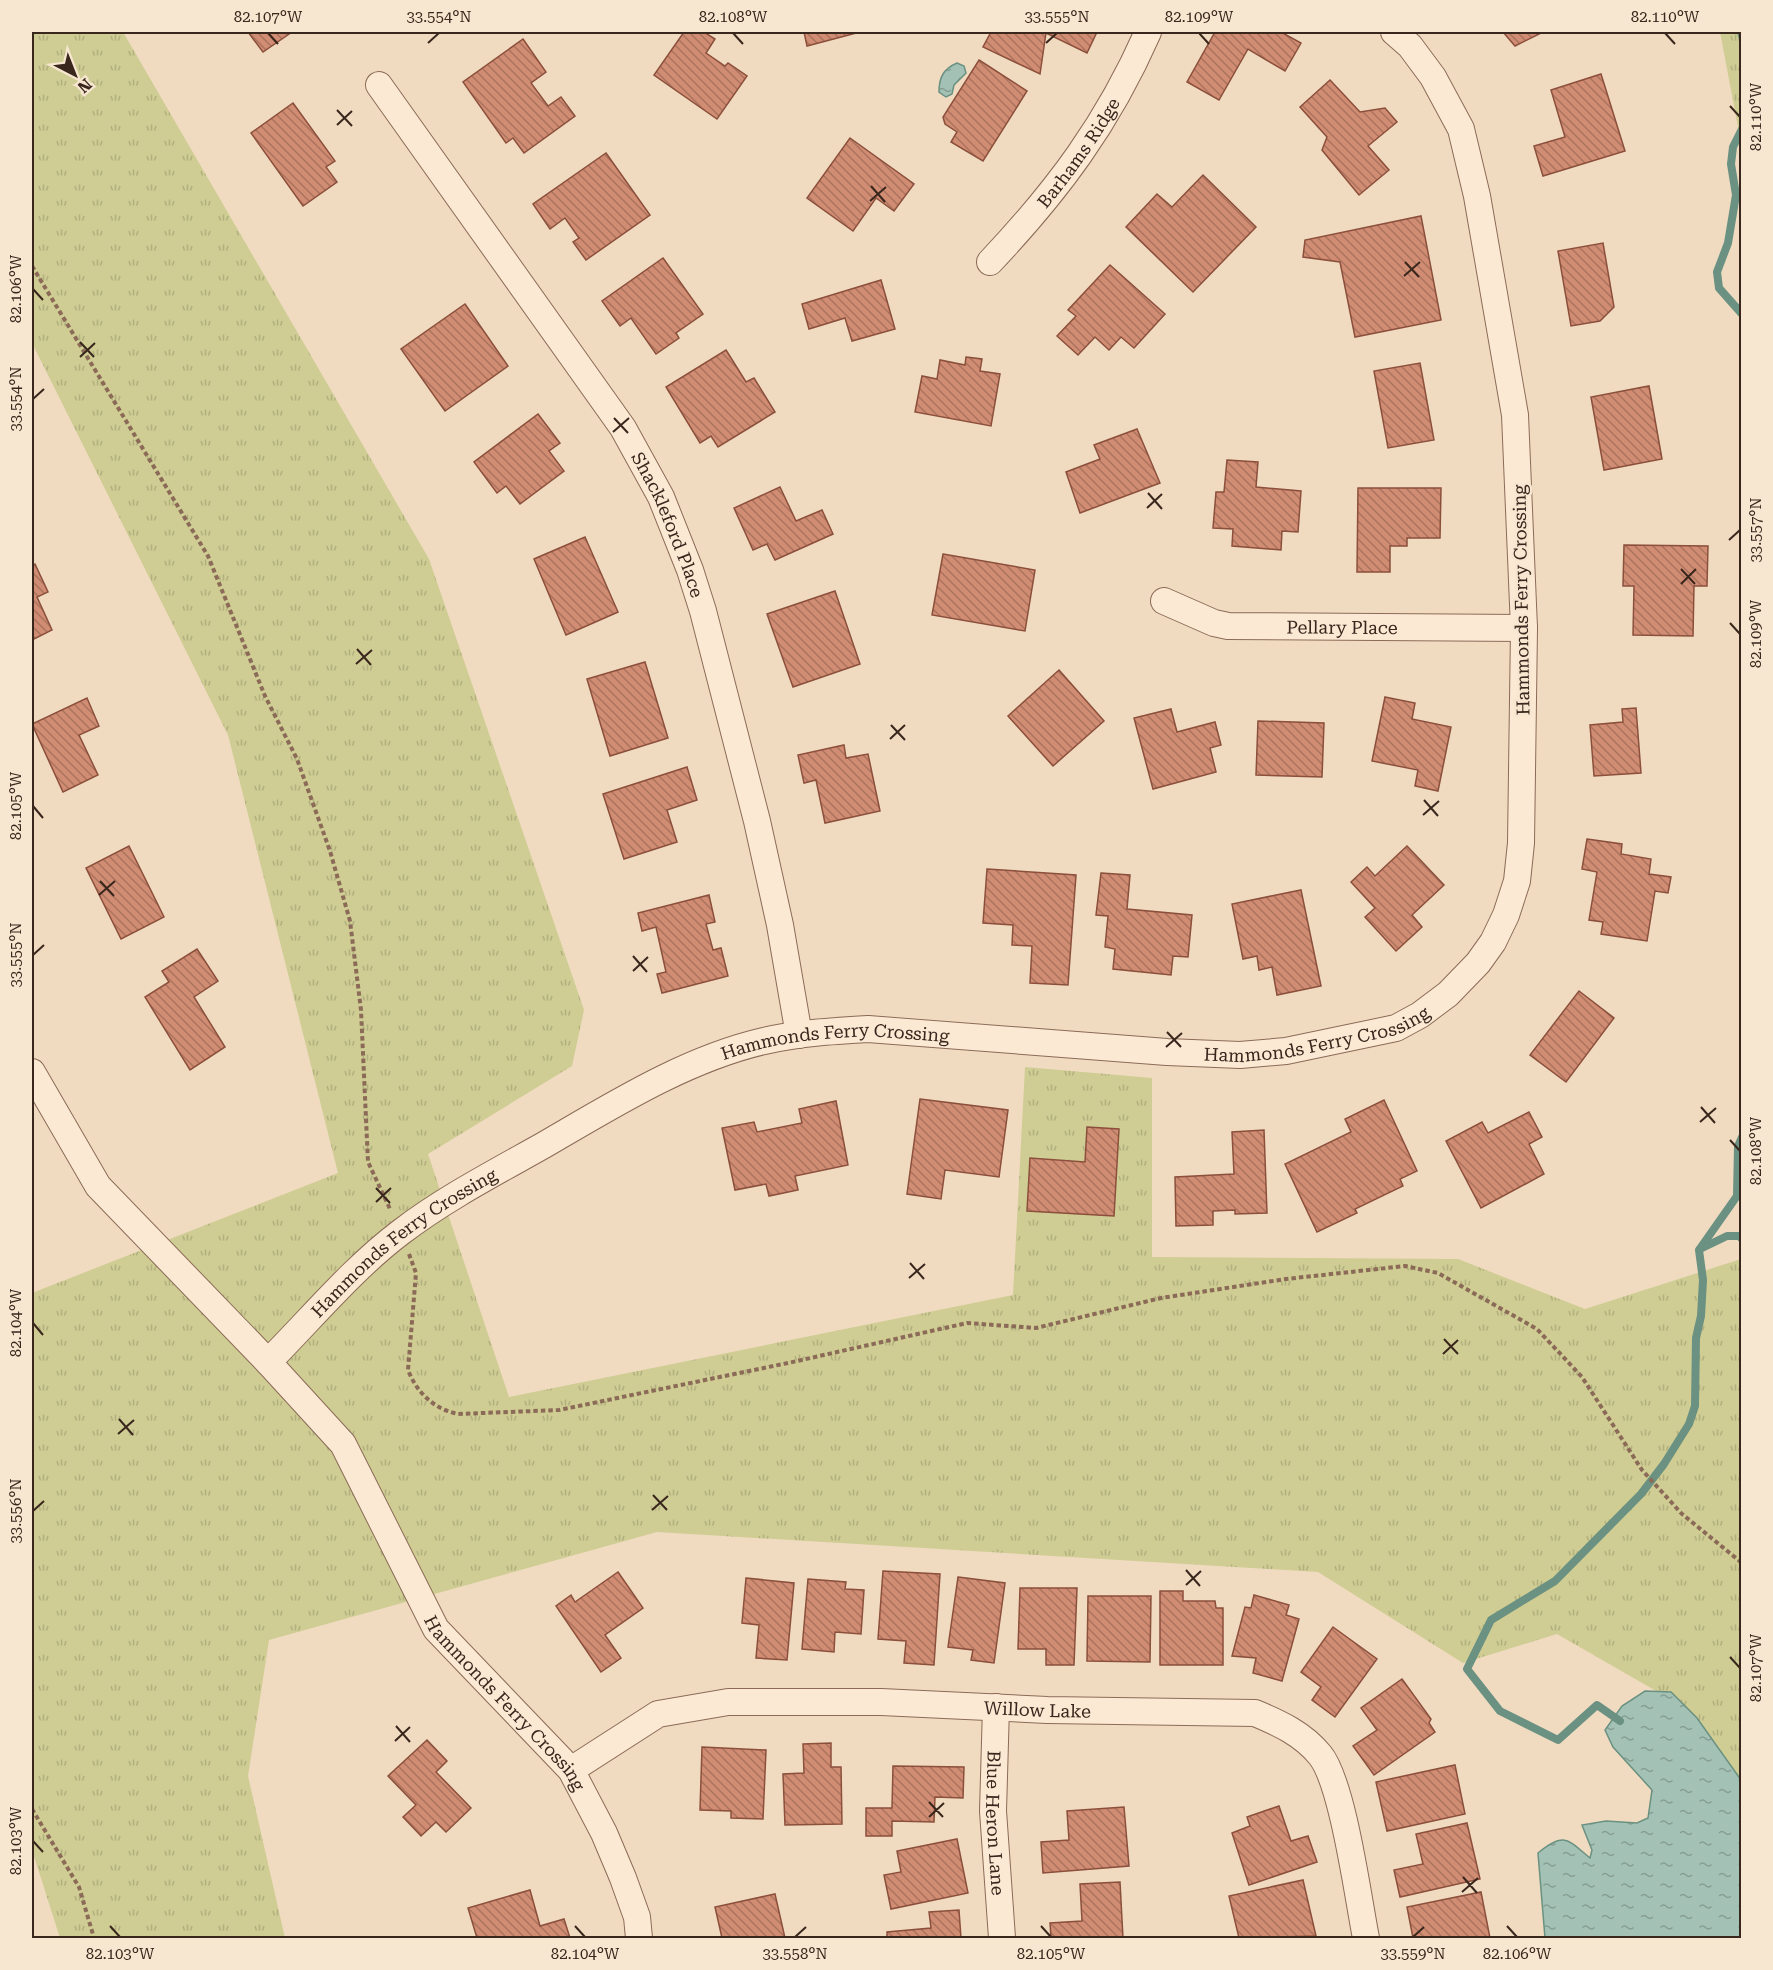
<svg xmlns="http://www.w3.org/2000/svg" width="1773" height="1970" font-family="'Roboto Serif',serif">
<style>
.grass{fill:url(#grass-tufts)}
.water{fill:url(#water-ripples);stroke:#6a9181;stroke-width:1.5}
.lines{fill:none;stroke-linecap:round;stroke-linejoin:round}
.stream{stroke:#6a9181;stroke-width:8}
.building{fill:url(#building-back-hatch);stroke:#8b4f3b;stroke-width:1.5}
.street-casing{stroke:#8b6b57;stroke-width:28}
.path{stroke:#8b6b57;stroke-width:4;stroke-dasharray:4.5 3;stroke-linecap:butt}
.street{stroke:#fbe9d4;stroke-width:26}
.ticks{fill:none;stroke:#39261c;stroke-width:2}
.labels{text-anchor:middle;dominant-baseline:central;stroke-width:5;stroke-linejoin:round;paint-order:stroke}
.street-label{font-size:18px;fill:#39261c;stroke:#f7e6d0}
.neatline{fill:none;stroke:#39261c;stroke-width:2}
.ticks-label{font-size:15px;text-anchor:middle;fill:#39261c}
</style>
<defs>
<pattern id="grass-tufts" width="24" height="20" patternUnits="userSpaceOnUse" patternTransform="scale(1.5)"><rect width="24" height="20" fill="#cfcd93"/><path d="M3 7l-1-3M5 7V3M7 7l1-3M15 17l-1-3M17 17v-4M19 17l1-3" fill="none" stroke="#b2b07e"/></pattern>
<pattern id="water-ripples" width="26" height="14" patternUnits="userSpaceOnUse" patternTransform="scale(1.5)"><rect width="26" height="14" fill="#a3c2b5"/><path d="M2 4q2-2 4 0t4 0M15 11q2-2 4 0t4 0" fill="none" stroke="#869d92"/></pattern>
<pattern id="building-back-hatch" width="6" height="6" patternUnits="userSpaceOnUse" patternTransform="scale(1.5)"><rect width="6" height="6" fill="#d18d73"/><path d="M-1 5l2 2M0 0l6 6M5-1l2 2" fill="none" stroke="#ab735e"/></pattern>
</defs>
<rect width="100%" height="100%" fill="#f0dbc0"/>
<!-- grass -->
<g class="grass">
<polygon points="32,32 123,32 429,559 584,1010 572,1066 428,1154 509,1397 1013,1295 1025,1067 1152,1078 1152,1257 1458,1259 1585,1309 1741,1259 1741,1796 1677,1703 1557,1634 1463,1663 1318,1572 657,1532 269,1640 248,1776 285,1938 60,1938 32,1850 32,1293 338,1173 228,735 32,343"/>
<polygon points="1720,32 1741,32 1741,143"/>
</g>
<!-- water -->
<g class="water">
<path d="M957,63l7,3 2,7 -12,12 -2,9 -6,3 -7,-5c0,-14 4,-23 18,-29z"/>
<path d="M1645,1691l26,1 26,26 44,62v158h-196l-7,-85c27,-22 30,-13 52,5l2,-8 -10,-25 24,-4 31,2 11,-5 4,-28 -39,-43 -8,-17 17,-24z"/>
</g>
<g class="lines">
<!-- stream -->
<g class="stream">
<polyline points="1741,32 1742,36"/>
<polyline points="1742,129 1733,147 1731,164 1736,195 1728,243 1717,272 1719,288 1742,314"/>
<polyline points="1700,1249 1727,1236 1739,1236 1742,1239"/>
<polyline points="1620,1721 1597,1705 1558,1740 1500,1711 1467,1669 1491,1620 1555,1581 1641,1494 1664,1464 1689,1424 1695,1406 1696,1338 1701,1316 1703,1280 1699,1250 1737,1196 1738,1146 1742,1137"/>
</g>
</g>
<!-- building -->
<g class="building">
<polygon points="248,32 292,32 263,52"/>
<polygon points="684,32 704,32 715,39 706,53 725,66 728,63 747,76 717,119 654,75"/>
<polygon points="804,32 860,32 807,46"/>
<polygon points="991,32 1097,32 1087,53 1046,33 1040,74 983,47"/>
<polygon points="1215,32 1281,32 1301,43 1285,71 1248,49 1219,100 1187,82"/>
<polygon points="1503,32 1543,32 1515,46"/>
<polygon points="523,39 546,72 531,83 548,106 561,97 575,116 524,153 513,138 506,143 463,82"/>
<polygon points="979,60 1027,91 983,161 951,142 957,132 945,124 943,117"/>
<polygon points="1601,74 1625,151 1543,176 1534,146 1565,137 1551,90"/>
<polygon points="1330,80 1360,112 1385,108 1397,122 1368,146 1389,170 1359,195 1322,150 1327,137 1300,107"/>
<polygon points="293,103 335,161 326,167 337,182 303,206 251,133"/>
<polygon points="850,138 914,184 894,211 876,198 853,231 807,198"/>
<polygon points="606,153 650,215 586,260 573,242 579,238 565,218 550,229 533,204"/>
<polygon points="1203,175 1256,227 1193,292 1126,227 1157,194 1172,207"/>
<polygon points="1421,216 1441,320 1355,337 1340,262 1303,257 1305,240"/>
<polygon points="1603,243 1614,307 1600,321 1571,326 1558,251"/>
<polygon points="663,258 703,314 676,333 679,338 656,354 631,318 620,326 602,301"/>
<polygon points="1110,265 1165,314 1134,348 1121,337 1109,350 1095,337 1078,355 1057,336 1076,316 1068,310"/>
<polygon points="881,280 895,329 852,341 845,318 809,329 802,304"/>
<polygon points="465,304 508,366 445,411 401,349"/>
<polygon points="726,350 746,382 754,378 775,412 718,447 711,436 700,443 666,387"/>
<polygon points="966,357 982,359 980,371 1000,374 991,426 915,412 922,376 937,379 940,360 965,365"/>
<polygon points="1420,363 1434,440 1388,448 1374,371"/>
<polygon points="1649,386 1662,459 1604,470 1591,397"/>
<polygon points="538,414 560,443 549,451 564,471 520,504 506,486 497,493 474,462"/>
<polygon points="1137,429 1160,483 1080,513 1066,472 1100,459 1094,445"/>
<polygon points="1227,460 1258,462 1256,487 1301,491 1298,532 1282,531 1281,550 1232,546 1233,529 1213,528 1216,492 1224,492"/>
<polygon points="780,487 796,521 822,510 833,534 775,560 767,544 753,550 734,508"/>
<polygon points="1358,488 1441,488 1440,538 1407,538 1407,546 1390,546 1390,572 1357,572"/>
<polygon points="585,537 618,612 566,635 534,559"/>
<polygon points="1624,545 1708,546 1707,586 1694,586 1693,636 1633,635 1634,586 1623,586"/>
<polygon points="943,554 1035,570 1025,631 932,615"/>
<polygon points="35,564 48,592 37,597 52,630 32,640 32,566"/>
<polygon points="835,591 860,664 793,687 767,614"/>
<polygon points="645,662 668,738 610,756 587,679"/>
<polygon points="1059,670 1104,721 1053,766 1008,716"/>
<polygon points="1385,697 1415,703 1412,719 1451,727 1438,791 1415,786 1418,770 1372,761"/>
<polygon points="87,698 99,726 79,735 98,775 63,792 32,724"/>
<polygon points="1636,708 1641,773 1594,776 1590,725 1623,722 1622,709"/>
<polygon points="1171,709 1177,732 1215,722 1221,745 1210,748 1216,772 1153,789 1134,718"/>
<polygon points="1258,721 1324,723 1322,777 1256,775"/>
<polygon points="844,745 846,758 868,754 880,811 825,823 816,780 804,783 798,755"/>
<polygon points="687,767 697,800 667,810 677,842 624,859 603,794"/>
<polygon points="1587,839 1622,844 1621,854 1651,859 1649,874 1671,877 1668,893 1655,891 1647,941 1601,934 1603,922 1589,920 1597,872 1582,869"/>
<polygon points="129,846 164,917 121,939 86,868"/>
<polygon points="1407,846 1444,885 1412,915 1422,927 1396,951 1365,917 1375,908 1351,882 1367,867 1375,876"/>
<polygon points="987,869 1076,875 1068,985 1030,983 1032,946 1012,945 1013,925 983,923"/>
<polygon points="1101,873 1130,875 1127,909 1192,915 1188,957 1173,956 1171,975 1113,969 1115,949 1105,947 1108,916 1096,915"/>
<polygon points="1301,890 1321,986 1277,995 1272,967 1259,970 1257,956 1243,959 1232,904"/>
<polygon points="709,895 715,922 706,924 713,950 721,948 728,976 662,993 657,974 666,972 656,927 642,931 638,913"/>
<polygon points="197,949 218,981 194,997 225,1047 190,1070 145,997 169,982 162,971"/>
<polygon points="1579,991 1614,1018 1566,1082 1530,1055"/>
<polygon points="920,1099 1008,1110 999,1177 945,1170 941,1199 907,1194"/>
<polygon points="1384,1100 1417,1171 1400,1179 1403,1186 1355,1209 1357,1213 1317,1232 1285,1164 1351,1132 1345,1119"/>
<polygon points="836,1101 848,1165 795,1176 798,1190 769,1196 766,1184 735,1190 722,1128 754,1122 757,1132 802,1123 799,1109"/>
<polygon points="1529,1112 1542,1137 1529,1144 1544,1174 1481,1208 1446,1141 1482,1122 1488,1133"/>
<polygon points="1087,1127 1119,1129 1114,1216 1027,1211 1030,1158 1085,1162"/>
<polygon points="1264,1130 1267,1213 1235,1214 1235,1210 1213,1211 1213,1225 1176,1226 1175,1177 1234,1174 1232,1132"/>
<polygon points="883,1571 940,1574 934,1665 904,1663 906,1641 878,1639"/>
<polygon points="618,1572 643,1608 605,1635 621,1658 601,1672 556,1606 571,1595 575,1602"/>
<polygon points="958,1577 1005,1583 994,1663 971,1660 973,1650 948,1647"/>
<polygon points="746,1578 794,1583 787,1660 756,1658 759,1625 742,1623"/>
<polygon points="808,1579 846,1582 845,1589 864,1590 861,1634 835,1632 834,1652 802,1649"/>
<polygon points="1020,1588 1077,1588 1074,1665 1046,1665 1046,1649 1018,1649"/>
<polygon points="1160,1591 1183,1591 1183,1601 1215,1601 1216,1608 1223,1608 1223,1665 1160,1665"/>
<polygon points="1254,1595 1289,1605 1286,1615 1299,1619 1282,1681 1253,1673 1256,1658 1232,1656 1245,1607 1251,1608"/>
<polygon points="1088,1596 1151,1596 1150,1662 1087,1661"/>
<polygon points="1333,1627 1377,1659 1335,1717 1312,1700 1321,1687 1301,1672"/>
<polygon points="1402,1679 1431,1719 1429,1723 1435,1732 1374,1775 1353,1746 1377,1730 1361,1708"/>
<polygon points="427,1740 447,1761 436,1772 471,1808 446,1832 436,1822 421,1836 403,1817 416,1805 388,1776"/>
<polygon points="831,1743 831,1767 841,1767 842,1824 785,1825 783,1774 804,1773 803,1744"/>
<polygon points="702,1747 766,1750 763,1819 731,1818 731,1811 700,1810"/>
<polygon points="1455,1765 1465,1814 1387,1831 1376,1782"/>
<polygon points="893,1766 964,1767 963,1798 935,1797 934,1822 892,1821 892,1836 866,1836 866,1808 892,1808"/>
<polygon points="1279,1806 1291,1841 1308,1836 1317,1862 1249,1885 1232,1833 1250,1826 1247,1817"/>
<polygon points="1124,1807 1129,1866 1043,1873 1041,1842 1069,1840 1067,1811"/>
<polygon points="1467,1823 1480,1879 1400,1897 1394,1870 1423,1864 1416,1834"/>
<polygon points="957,1839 968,1893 891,1909 884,1875 901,1872 897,1851"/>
<polygon points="1303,1880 1316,1936 1239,1938 1229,1896"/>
<polygon points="1120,1882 1123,1938 1051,1938 1050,1923 1082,1921 1080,1884"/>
<polygon points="530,1890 540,1926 564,1919 570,1938 477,1938 468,1908"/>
<polygon points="1481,1892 1490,1938 1413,1938 1407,1907"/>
<polygon points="775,1894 785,1938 722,1938 715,1907"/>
<polygon points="959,1910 961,1938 887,1938 887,1932 931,1928 929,1912"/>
</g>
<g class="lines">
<!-- street casing -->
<g class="street-casing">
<g id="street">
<path id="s1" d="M379,85l244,343 38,69 29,73 13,41 54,210 23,104 19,110"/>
<path id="s2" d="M990,262c68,-72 118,-139 158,-230"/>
<path id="s3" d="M1164,601l50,22 14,3 296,2"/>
<path id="s4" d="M32,1072l66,114 170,176 75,82 93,185 135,141 33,63 19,45 14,39 2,21"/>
<path id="s5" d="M268,1362c43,-43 84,-93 133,-130 43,-33 95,-60 143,-87 69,-40 142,-86 220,-104 34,-8 69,-10 104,-12l299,23 73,3 46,-4 110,-23 24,-13 28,-21 30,-31 15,-21 13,-27 11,-34 4,-38 3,-215 -9,-213 -38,-219 -16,-67 -28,-52 -23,-31 -16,-14"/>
<path id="s6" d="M996,1707l-3,104 9,127"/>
<path id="s7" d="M571,1770l87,-56 70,-12h153l166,8 208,3c24,10 48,21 65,42 23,28 38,143 46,183"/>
</g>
</g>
<!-- path -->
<g class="path">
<polyline points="32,266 208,556 265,696 297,759 330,851 350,921 361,1010 368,1162 390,1209"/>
<path d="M409,1254l7,19 -8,97c9,23 26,39 50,44l101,-4 229,-47 179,-40 69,5 125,-30 125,-19 119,-13 33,7 99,56 45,48 60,93 40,44 60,49"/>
<polyline points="32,1809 79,1887 94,1938"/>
</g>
<!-- street -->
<use href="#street" class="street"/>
</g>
<!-- ticks -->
<path class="ticks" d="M268,33l10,11M733,33l10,11M1199,33l10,11M1665,33l10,11M428,43l11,-10M1046,43l11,-10M1730,106l10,11M337,110l15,16M337,125l15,-14M871,186l14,16M870,201l16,-14M1405,262l14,15M1404,276l16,-14M33,289l10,11M80,342l14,15M80,357l15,-14M33,399l11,-10M614,418l14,15M613,432l16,-14M1148,493l14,16M1147,508l15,-14M1729,540l11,-10M1681,569l14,15M1681,584l15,-15M1730,623l10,11M357,649l14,16M356,664l16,-14M891,725l14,15M890,739l15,-14M1424,800l14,16M33,806l10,12M1423,815l16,-14M100,881l14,15M99,895l16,-14M33,955l11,-10M633,956l14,16M633,971l15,-14M1167,1032l14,15M1166,1047l16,-14M1701,1107l14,16M1700,1122l16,-14M1730,1140l10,11M376,1188l14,15M376,1202l15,-14M910,1263l14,16M909,1278l16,-14M33,1323l10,12M1444,1339l14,15M1443,1354l15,-14M119,1419l14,16M118,1434l16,-14M653,1495l14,15M652,1510l16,-14M33,1511l11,-10M1186,1570l14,16M1186,1585l15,-14M1730,1657l10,11M396,1726l14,16M395,1741l15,-14M929,1802l14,15M929,1817l15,-14M33,1841l10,11M1463,1877l14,16M1462,1892l16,-14M110,1926l10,11M575,1926l10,11M1041,1926l10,11M1507,1926l10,11M795,1937l11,-10M1413,1937l11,-10"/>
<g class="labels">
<!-- street labels -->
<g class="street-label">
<text stroke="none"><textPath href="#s2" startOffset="141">Barhams Ridge</textPath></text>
<text stroke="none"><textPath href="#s1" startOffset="528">Shackleford Place</textPath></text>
<text transform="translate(1521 600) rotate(-91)">Hammonds Ferry Crossing</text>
<text stroke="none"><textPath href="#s3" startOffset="183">Pellary Place</textPath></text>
<text stroke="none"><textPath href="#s5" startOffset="1155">Hammonds Ferry Crossing</textPath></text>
<text stroke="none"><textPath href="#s5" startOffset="669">Hammonds Ferry Crossing</textPath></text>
<text stroke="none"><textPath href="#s5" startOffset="182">Hammonds Ferry Crossing</textPath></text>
<text stroke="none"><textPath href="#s4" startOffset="796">Hammonds Ferry Crossing</textPath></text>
<text stroke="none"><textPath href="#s7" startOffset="484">Willow Lake</textPath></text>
<text stroke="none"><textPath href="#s6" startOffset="116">Blue Heron Lane</textPath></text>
</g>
</g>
<!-- border -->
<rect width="1773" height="1970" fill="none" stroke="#f7e6d0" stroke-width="66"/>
<!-- north arrow -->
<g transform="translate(75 75) rotate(138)" stroke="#f7e6d0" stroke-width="4.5" paint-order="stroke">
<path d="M0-4.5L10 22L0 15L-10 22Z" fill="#39261c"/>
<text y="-9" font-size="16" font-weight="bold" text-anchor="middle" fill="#39261c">N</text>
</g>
<rect x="33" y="33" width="1707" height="1904" class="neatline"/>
<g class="ticks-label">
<text x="268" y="22">82.107°W</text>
<text x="439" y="22">33.554°N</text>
<text x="733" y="22">82.108°W</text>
<text x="1057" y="22">33.555°N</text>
<text x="1199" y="22">82.109°W</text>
<text x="1665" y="22">82.110°W</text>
<text transform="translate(1756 117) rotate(-90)" y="5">82.110°W</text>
<text transform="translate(16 289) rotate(-90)" y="5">82.106°W</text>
<text transform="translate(16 399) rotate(-90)" y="5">33.554°N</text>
<text transform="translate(1756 530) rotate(-90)" y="5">33.557°N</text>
<text transform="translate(1756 634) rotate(-90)" y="5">82.109°W</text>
<text transform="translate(16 806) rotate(-90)" y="5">82.105°W</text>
<text transform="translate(16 955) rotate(-90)" y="5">33.555°N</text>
<text transform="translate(1756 1151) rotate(-90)" y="5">82.108°W</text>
<text transform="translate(16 1323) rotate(-90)" y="5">82.104°W</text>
<text transform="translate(16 1511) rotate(-90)" y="5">33.556°N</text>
<text transform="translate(1756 1668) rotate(-90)" y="5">82.107°W</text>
<text transform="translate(16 1841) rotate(-90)" y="5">82.103°W</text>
<text x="120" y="1959">82.103°W</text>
<text x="585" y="1959">82.104°W</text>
<text x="795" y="1959">33.558°N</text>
<text x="1051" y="1959">82.105°W</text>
<text x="1413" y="1959">33.559°N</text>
<text x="1517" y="1959">82.106°W</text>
</g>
</svg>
